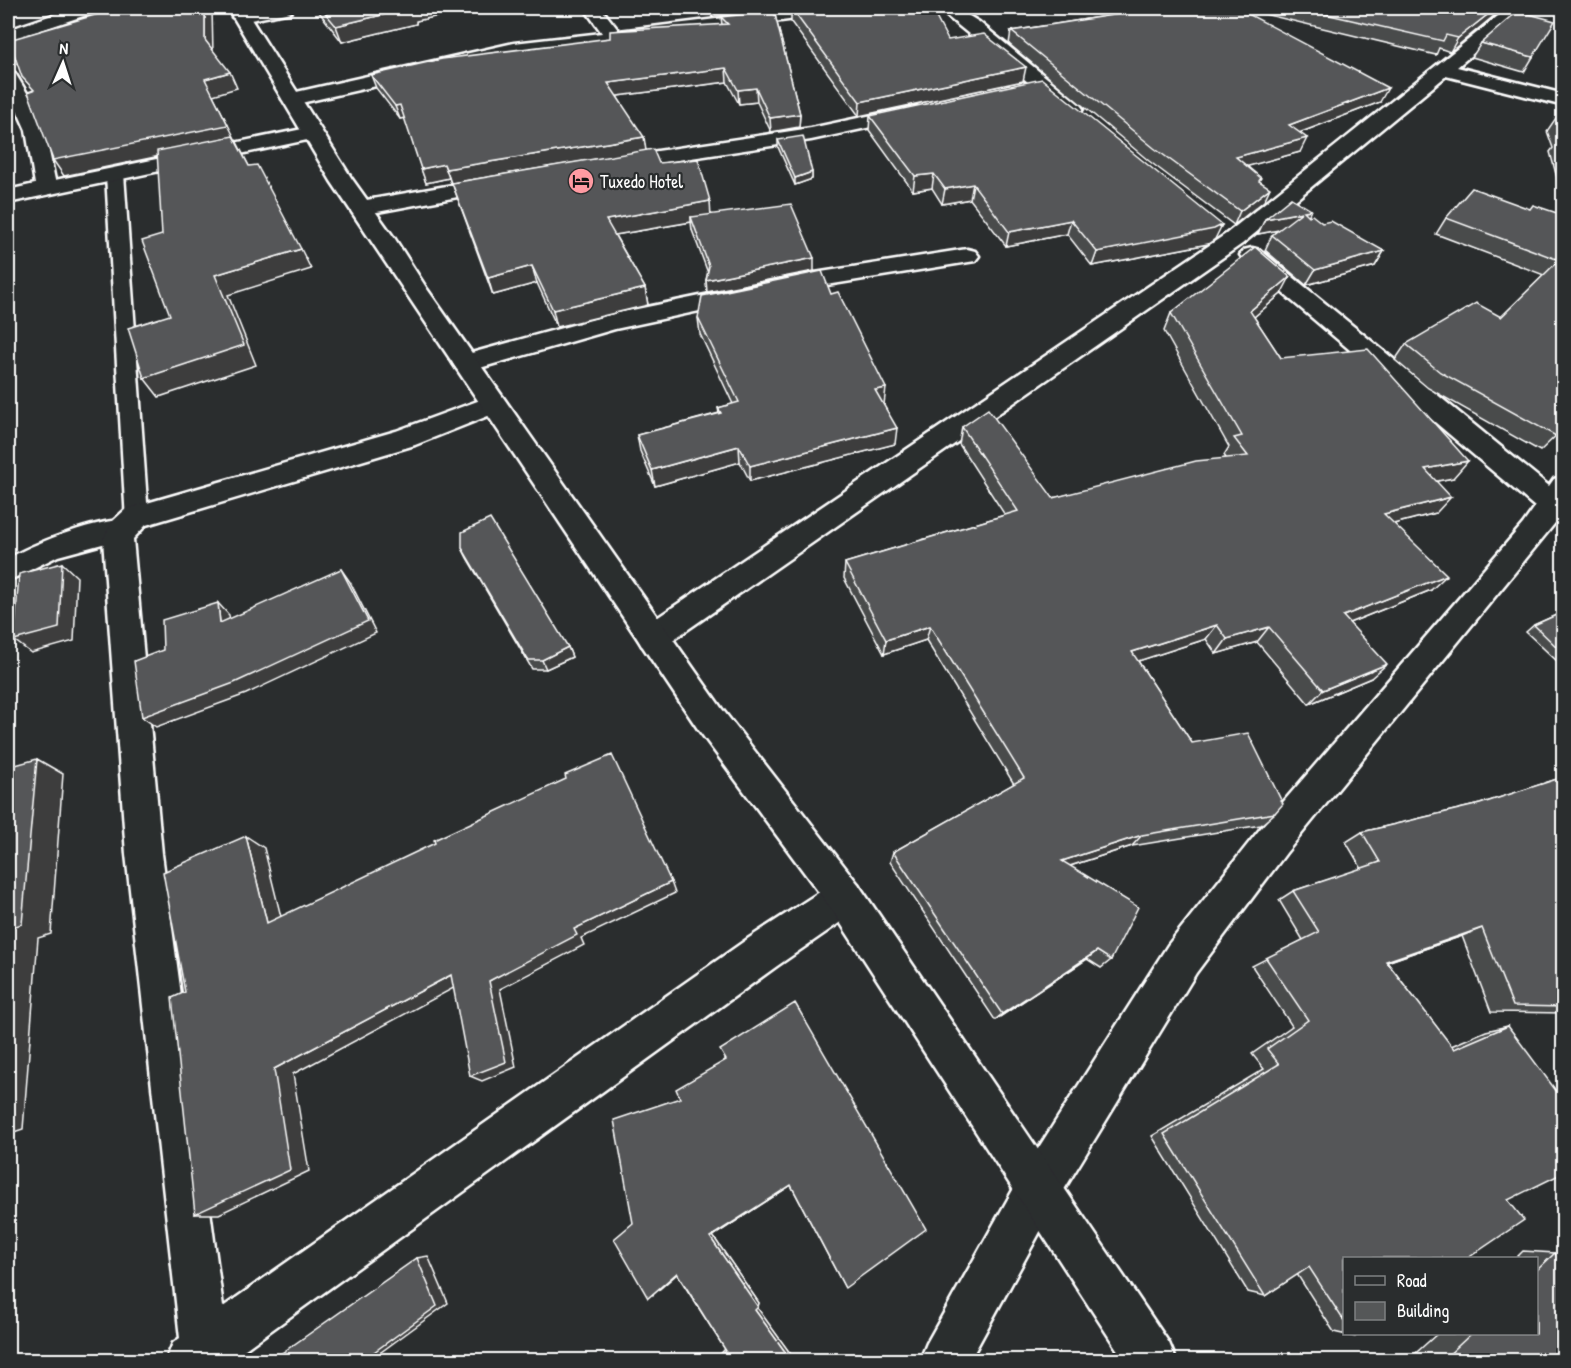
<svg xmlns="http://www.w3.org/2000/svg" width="1571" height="1368" font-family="'Patrick Hand',sans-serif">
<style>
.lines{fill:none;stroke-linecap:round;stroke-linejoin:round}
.service-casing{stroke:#fff;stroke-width:5}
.minor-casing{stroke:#fff;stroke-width:5}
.secondary-casing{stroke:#fff;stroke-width:5}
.service{fill:#2a2d2e;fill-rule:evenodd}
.minor{fill:#2a2d2e;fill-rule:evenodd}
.secondary{fill:#2a2d2e;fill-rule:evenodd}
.wall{fill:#494b4c;stroke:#fff;stroke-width:1.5}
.shaded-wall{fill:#3c3d3e;stroke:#fff;stroke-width:1.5}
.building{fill:#555758;stroke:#fff;stroke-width:1.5}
.labels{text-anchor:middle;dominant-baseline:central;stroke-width:4.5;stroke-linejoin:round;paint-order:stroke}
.far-poi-label{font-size:18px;fill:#fff;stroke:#2a2d2e;text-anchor:start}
</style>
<rect width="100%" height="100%" fill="#2a2d2e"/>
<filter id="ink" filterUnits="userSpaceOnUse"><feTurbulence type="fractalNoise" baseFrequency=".0167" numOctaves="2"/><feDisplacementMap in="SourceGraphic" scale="12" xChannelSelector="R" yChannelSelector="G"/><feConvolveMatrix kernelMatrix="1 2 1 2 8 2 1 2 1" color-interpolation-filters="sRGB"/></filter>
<g filter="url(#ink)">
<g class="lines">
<!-- service casing -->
<g class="service-casing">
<path id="service" d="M115,169l9,5 24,343 -4,6 -11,2 2,4 -3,7 -74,20 -50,25v-22c22,-14 93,-42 118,-38l-20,-347z"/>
</g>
<!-- minor casing -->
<g class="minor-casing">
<g id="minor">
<polygon points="73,8 98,8 95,12 8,41 8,30"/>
<polygon points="262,8 294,8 291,12 241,22 232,17 235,13"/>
<polygon points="584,8 601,8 619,31 805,8 853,8 844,13 514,55 292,105 282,99 292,93 514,43 602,33"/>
<polygon points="937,8 956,8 979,22 1080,105 1083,109 1080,113 1066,113"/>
<polygon points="1508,8 1527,8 1457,67 1564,94 1564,106 1446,76 1242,244 664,646 653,650 642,646 637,637 642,628 1226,234"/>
<polygon points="8,71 15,73 42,118 55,180 312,127 319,129 322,133 319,137 312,139 8,203 8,190 35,184 26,130 8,90"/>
<polygon points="915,106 922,108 925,112 922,116 811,140 611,170 604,168 600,164 604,160 611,158 811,128"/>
<polygon points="498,177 506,178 509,183 506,188 361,215 353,213 350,208 353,203 361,201"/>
<polygon points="1252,248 1260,250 1549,486 1554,479 1564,476 1564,526 1555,523 1286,853 1196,973 1054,1206 970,1360 920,1360 927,1343 1022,1174 1168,945 1260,829 1523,524 1535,507 1244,260 1240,255 1244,250"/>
<polygon points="967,249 975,251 979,256 975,261 802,289 615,329 466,372 457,369 453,363 457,357 613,314 802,275"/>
<polygon points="494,395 503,398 507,404 503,410 415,445 146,525 133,539 162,854 223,1307 749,938 832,884 845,878 858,884 864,897 858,910 777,966 230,1360 166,1360 173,1343 180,1338 126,854 103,539 113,521 126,509 396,431"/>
</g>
</g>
<!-- secondary casing -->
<g class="secondary-casing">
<polygon id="secondary" points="228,8 244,8 352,179 395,239 427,289 722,709 858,884 1169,1343 1176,1360 1124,1360 832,910 698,729 331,181"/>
</g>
<!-- service -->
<use href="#service" class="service"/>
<!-- minor -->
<use href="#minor" class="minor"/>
<!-- secondary -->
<use href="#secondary" class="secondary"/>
</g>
<!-- wall -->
<g class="wall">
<polygon points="316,8 475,8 416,21 416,24 342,42"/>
<polygon points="709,8 771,8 771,10 712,17"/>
<polygon points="791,8 948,40 1023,81 859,116 791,22"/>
<polygon points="1097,8 1237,8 1380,102 1299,133 1300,152 1247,166 1259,181 1264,201 1234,225 1149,161 1009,44 1011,31 1119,14"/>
<polygon points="1239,8 1503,8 1501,10 1450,52 1439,48 1436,55"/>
<polygon points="774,11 800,114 799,127 771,132 757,102 739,104 727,82 617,96 646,150 711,214 814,271 707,292 706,280 708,273 692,230 691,222 615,235 645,288 648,305 557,327 537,283 493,295 452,183 451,183 449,178 426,183 405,118 400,119 376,88 371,75 722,25 721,17"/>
<polygon points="1481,43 1533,57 1524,72 1472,57"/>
<polygon points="1558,115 1563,116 1563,200 1550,152 1553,148 1547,131"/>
<polygon points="870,116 1215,239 1208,244 1092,266 1067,234 1006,246 970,199 942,204 932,188 913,191 869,130"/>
<polygon points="778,140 812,172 812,179 795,185 778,147"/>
<polygon points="1530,209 1563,215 1563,429 1540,451 1428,388 1395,360 1406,344 1501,317 1544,275 1436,234 1446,218"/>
<polygon points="1309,215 1322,223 1384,251 1375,266 1306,285 1265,250 1272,235 1279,230 1258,234"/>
<polygon points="831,294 884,404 883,404 895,444 750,481 740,462 655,486 640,451 637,435 719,413 718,408 733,404 700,334 698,318"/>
<polygon points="1281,294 1254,317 1281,358 1453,478 1436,481 1436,513 1394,524 1431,590 1349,623 1371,678 1309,704 1257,642 1216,654 1206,639 1138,661 1192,743 1275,813 1261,825 1132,846 1070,866 1111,960 1101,968 1087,959 995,1020 890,862 893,852 1014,784 926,640 884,654 844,578 845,563 1005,515 959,444 962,427 1053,498 1226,458 1224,455 1229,447 1164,331 1171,313"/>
<polygon points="462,548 568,647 572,657 546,669 532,669 467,558"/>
<polygon points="1563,612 1563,658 1557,661 1526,632 1534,625"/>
<polygon points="1563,777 1563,1013 1491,1012 1462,936 1387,962 1451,1046 1486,1031 1508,1026 1344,1258 1344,1334 1359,1334 1355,1337 1334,1332 1297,1274 1265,1296 1248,1292 1152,1136 1264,1069 1252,1054 1292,1026 1252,966 1303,940 1279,900 1293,891 1362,869 1346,842 1362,832 1480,804"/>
<polygon points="725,1060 845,1288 791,1185 713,1236 759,1303 757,1308 795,1360 715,1360 725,1349 677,1274 653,1295 633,1223 680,1098"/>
<polygon points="1523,1251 1555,1253 1563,1360 1408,1360 1437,1334 1536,1334 1536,1258 1516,1258"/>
</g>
<!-- shaded-wall -->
<g class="shaded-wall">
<polygon points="205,8 212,8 213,55 205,40"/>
<polygon points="411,8 475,8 416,21 416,24 342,42 336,26"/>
<polygon points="711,8 771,8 771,10 712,17"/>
<polygon points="1496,8 1503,8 1501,10 1450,52 1458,38"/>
<polygon points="1026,67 1023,81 859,116 860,102"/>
<polygon points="726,68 727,82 610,97 608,83"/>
<polygon points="230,72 237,88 213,95 259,186 236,140 64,176 53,160 205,79"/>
<polygon points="756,88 757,102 739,104 738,90"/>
<polygon points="1388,88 1380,102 1283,139 1289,125"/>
<polygon points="400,105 405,118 400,119 395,106"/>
<polygon points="800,114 799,127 771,132 770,118"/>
<polygon points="644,137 646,151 451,183 446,169"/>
<polygon points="1307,138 1300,152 1230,171 1236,157"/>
<polygon points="444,164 449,178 426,183 421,169"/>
<polygon points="812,172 812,179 795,185 795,178"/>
<polygon points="934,174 932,188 913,191 915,176"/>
<polygon points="973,184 970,199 942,204 945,189"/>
<polygon points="1270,188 1264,201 1234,225 1240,211"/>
<polygon points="710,201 711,218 691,217 691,222 609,236 606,220"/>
<polygon points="1311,210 1304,225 1304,211"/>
<polygon points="1302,212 1294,227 1258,234 1265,219"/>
<polygon points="1071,220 1067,234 1006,246 1009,232"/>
<polygon points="1222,225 1215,239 1208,244 1092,266 1097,252"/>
<polygon points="301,249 311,269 228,295 256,365 159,397 144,378 215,275"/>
<polygon points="1384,251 1375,266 1306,285 1315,270"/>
<polygon points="814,258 814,271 707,292 706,280"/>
<polygon points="532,266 537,283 493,295 488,278"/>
<polygon points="1290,277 1281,294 1241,328 1250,311"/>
<polygon points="645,288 648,305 557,327 553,310"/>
<polygon points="886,388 884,404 873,406 875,390"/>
<polygon points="897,428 895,444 750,481 750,466"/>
<polygon points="739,446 740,462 655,486 652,470"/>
<polygon points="1468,461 1453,478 1411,486 1425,469"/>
<polygon points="1451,497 1436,513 1370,530 1384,514"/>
<polygon points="62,563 77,577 74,641 31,653 14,640"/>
<polygon points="341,569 350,582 376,633 246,694 156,727 142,717"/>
<polygon points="1447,575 1431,590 1329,631 1343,616"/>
<polygon points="218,603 229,615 232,635 220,623"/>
<polygon points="1217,625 1206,639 1123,666 1132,652"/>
<polygon points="930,626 926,640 884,654 886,640"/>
<polygon points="1269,627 1257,642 1216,654 1227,639"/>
<polygon points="568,647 572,657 546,669 542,660"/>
<polygon points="1387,664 1371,678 1309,704 1323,690"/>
<polygon points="37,759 63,774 51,934 38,938 23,1129 8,1134 8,944 9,928"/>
<polygon points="1142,835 1132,846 1054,871 1062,861"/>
<polygon points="246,836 264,848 285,933 267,923"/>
<polygon points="671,882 675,893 581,938 584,945 500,989 516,1067 482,1081 470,1076 489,981 574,929"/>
<polygon points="1482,928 1462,936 1369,968 1386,961"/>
<polygon points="1097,951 1087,959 995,1020 1002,1014"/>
<polygon points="451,975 463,983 293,1074 309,1171 219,1214 195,1214 274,1069"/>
<polygon points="791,1185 713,1236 759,1303 758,1307 710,1237"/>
<polygon points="428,1256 448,1303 370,1360 363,1360 417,1258"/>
<polygon points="756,1306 795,1360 791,1360 755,1310"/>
</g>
<!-- building -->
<g class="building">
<polygon points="119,8 205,8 205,40 230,72 205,79 228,125 53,160 28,92 34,90 22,77 9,40"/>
<polygon points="321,8 411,8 336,26"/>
<polygon points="791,8 931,8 948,40 984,34 1026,67 860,102"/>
<polygon points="1145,8 1237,8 1388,88 1289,125 1307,138 1236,157 1261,178 1259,181 1270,188 1240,211 1154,148 1011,31 1151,9"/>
<polygon points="1299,8 1496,8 1458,38 1446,35 1443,41"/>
<polygon points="774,11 800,114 770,118 756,88 738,90 726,68 608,83 644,137 446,169 444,164 421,169 400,105 395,106 371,75 442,59 610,38 610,31 728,24 721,17"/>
<polygon points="1518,11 1555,21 1533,57 1481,43"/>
<polygon points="1042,79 1222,225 1214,229 1097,252 1071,220 1009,232 973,184 945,189 934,174 915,176 870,116"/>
<polygon points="1558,115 1563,116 1563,129"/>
<polygon points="233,136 249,166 257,165 301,249 215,275 244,345 144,378 128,328 170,315 142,241 162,235 157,151"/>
<polygon points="803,136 812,172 795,178 778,140"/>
<polygon points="653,149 659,163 698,159 710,201 606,220 645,288 553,310 532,266 488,278 452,183"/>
<polygon points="1472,188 1530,209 1533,205 1563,215 1563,428 1556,436 1440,372 1406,344 1476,303 1501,317 1559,260 1446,218"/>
<polygon points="1291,198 1311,210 1304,211 1309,216 1312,215 1322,223 1331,221 1384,251 1315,270 1272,235 1302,212 1265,219"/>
<polygon points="791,204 814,258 706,280 709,266 691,217"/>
<polygon points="1255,247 1290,277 1250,311 1281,358 1368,349 1468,461 1425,469 1451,497 1384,514 1447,575 1343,616 1387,664 1323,690 1269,627 1227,639 1217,625 1132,652 1192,743 1248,733 1283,804 1275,813 1142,835 1062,861 1138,907 1111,960 1097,951 1002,1014 893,852 1024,778 930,626 886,640 845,563 1018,511 962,427 988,409 1053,498 1196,461 1248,456 1234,438 1242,436 1171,313"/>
<polygon points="822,271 831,294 838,292 886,388 875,390 897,428 750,466 739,446 652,470 637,435 721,413 718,408 739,402 698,318 702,296"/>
<polygon points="490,519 568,647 542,660 528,660 462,548 462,532"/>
<polygon points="62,563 59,628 14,640 19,574"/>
<polygon points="341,569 368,621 234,683 142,717 134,661 163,650 162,620 218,603 220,623"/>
<polygon points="1563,612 1563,653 1534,625"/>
<polygon points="612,755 671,882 574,929 577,935 489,981 506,1062 470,1076 451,975 274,1069 290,1170 195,1214 172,998 185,992 163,872 246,836 267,923 435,843 434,840 566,779 565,775"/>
<polygon points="37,759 22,924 9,928 8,944 8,767"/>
<polygon points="1563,777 1563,1007 1513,1006 1482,928 1386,961 1454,1049 1508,1026 1563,1100 1563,1173 1508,1200 1524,1220 1468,1258 1344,1258 1344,1321 1309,1267 1265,1296 1164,1134 1279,1064 1267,1049 1308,1020 1266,958 1319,932 1293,891 1380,862 1362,832 1480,804"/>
<polygon points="795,1003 926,1229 845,1288 791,1185 710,1237 758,1307 755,1310 791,1360 717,1360 726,1351 677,1273 648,1298 614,1239 633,1223 614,1120 680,1098 676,1089 726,1060 720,1050"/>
<polygon points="1555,1253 1563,1265 1563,1360 1443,1360 1471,1334 1536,1334 1536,1271"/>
<polygon points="417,1258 437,1306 363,1360 272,1360"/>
</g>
</g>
<!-- icons -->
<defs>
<g id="hotel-disc" transform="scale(1.35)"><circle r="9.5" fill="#ff9aa2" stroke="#2a2d2e"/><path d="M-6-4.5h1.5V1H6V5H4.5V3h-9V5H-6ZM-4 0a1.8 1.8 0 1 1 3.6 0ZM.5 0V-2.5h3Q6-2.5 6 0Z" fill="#111"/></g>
</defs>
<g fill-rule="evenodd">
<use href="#hotel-disc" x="581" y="181"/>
</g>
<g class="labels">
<!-- far-poi labels -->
<g class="far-poi-label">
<text x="600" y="181">Tuxedo Hotel</text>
</g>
</g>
<!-- margin -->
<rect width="1571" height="1368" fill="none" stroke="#2a2d2e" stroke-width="30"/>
<rect x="15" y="15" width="1541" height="1338" fill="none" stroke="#fff" stroke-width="2" filter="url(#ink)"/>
<!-- legend -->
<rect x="1343" y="1257" width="195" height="78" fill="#2a2d2e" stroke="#7f8182" stroke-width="1.5"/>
<rect x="1355" y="1276" width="30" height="9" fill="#2a2d2e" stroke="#7f8182" stroke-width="1.5"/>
<text x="1397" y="1287" font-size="18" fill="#ffffff">Road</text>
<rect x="1355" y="1302" width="30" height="18" fill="#555758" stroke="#7f8182" stroke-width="1.5"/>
<text x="1397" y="1317" font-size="18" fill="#ffffff">Building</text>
<!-- north arrow -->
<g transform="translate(63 63) rotate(3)" stroke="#2a2d2e" stroke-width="4.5" paint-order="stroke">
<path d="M0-4.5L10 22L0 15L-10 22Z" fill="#ffffff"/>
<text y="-9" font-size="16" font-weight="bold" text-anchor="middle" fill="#ffffff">N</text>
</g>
</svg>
